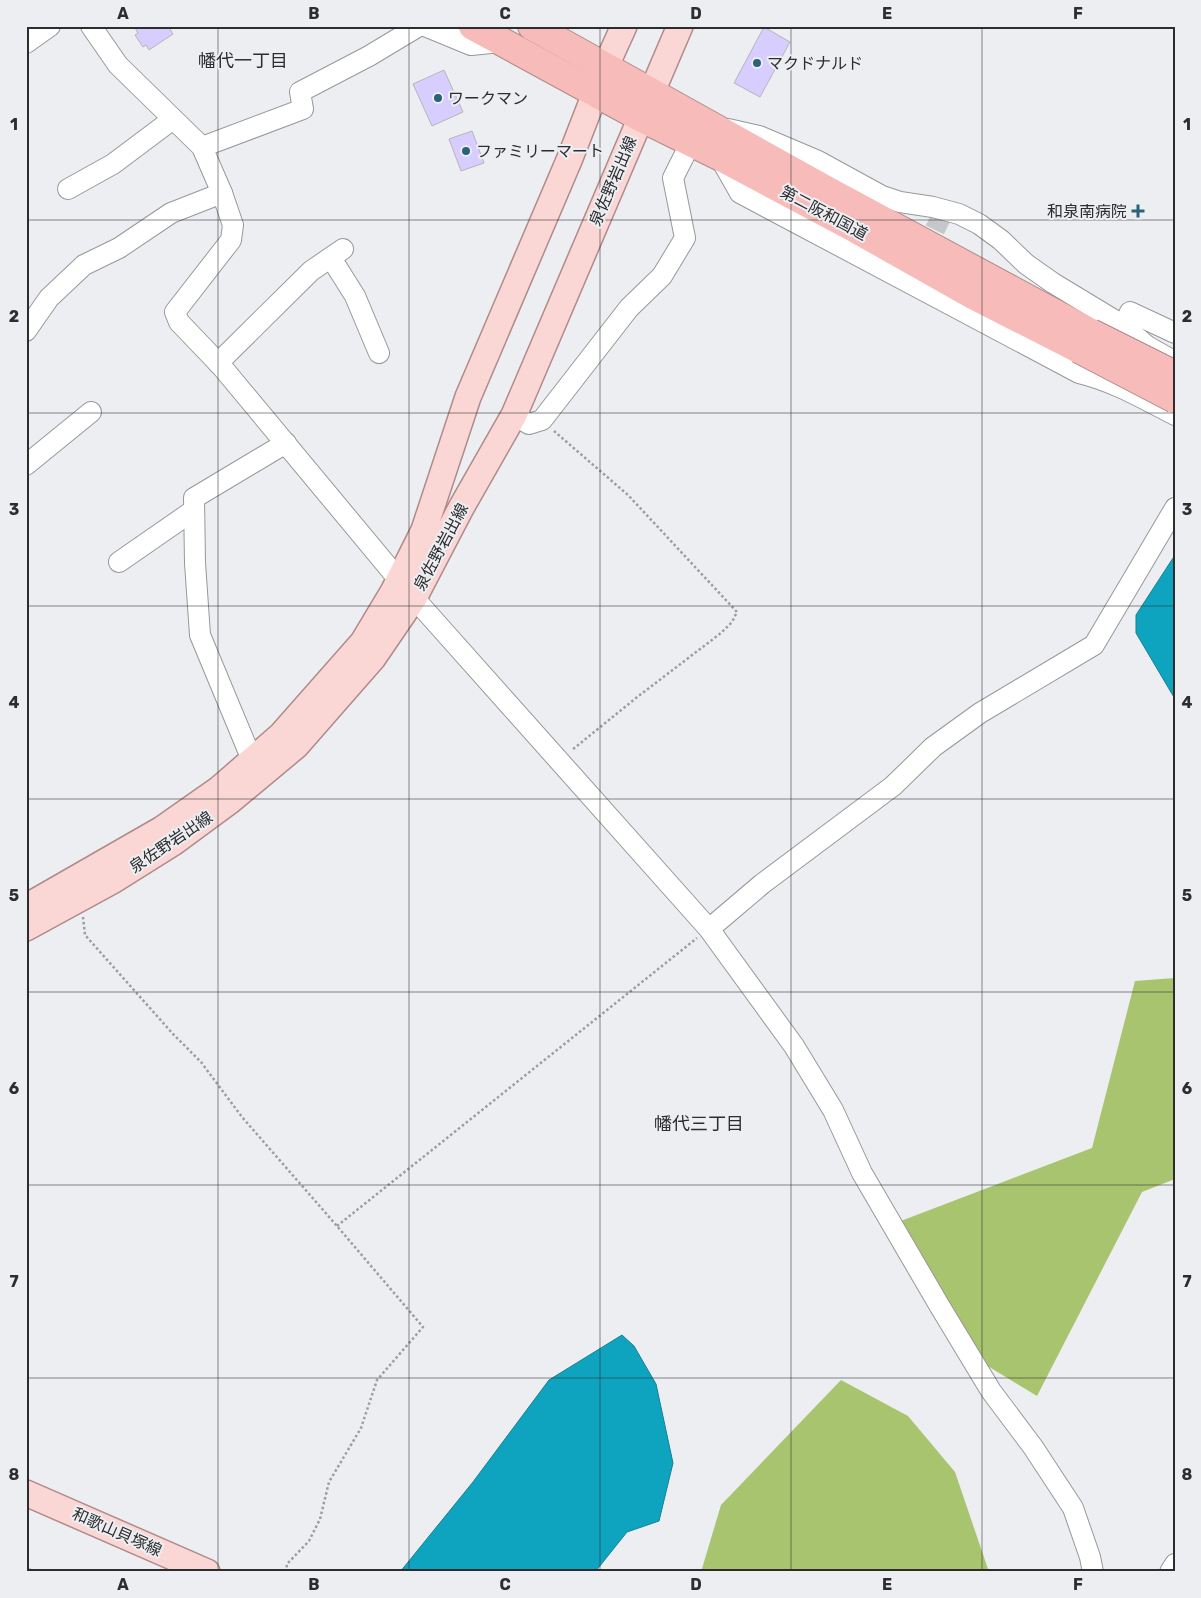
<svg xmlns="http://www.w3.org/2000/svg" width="1201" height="1598" font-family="Rubik,'Noto Sans JP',sans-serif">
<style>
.forest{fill:#a9c46e}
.water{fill:#0ea4c0;stroke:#178094}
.building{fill:#d7cdff;stroke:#b6b5b9}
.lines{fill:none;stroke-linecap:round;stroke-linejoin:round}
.minor-tunnel{stroke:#c6c7cb;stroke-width:20;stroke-dasharray:20 10;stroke-linecap:butt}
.minor-casing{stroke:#96989b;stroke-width:22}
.major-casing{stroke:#b08a89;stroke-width:28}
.highway-casing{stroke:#b08a89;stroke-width:30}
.path{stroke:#9c9da0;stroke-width:2.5;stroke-dasharray:2.5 2.5;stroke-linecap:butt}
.minor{stroke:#fff;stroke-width:20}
.major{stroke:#fad7d5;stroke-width:25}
.highway{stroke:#f7bcb9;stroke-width:28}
.highway-bridge-casing{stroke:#b08a89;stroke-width:30;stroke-linecap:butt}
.highway-bridge{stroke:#f7bcb9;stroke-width:28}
.grid{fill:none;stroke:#2d2d2f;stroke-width:1;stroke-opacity:0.55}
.poi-dot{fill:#2a627c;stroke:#eceef2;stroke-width:2}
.labels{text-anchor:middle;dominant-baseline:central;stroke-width:4;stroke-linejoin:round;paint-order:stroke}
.poi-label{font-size:16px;fill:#2d2d2f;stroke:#eceef2;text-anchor:start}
.street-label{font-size:16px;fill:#2d2d2f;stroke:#eceef2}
.neighbourhood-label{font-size:18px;fill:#2d2d2f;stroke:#eceef2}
.neatline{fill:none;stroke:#2d2d2f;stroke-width:2}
.grid-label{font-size:16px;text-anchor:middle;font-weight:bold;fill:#2d2d2f}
</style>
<rect width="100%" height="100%" fill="#eceef2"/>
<!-- forest -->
<g class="forest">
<polygon points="1175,978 1175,1179 1142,1192 1037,1396 968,1354 893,1224 1092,1148 1135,981"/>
<polygon points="841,1380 908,1416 955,1472 989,1572 701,1572 721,1505"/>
</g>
<!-- water -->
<g class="water">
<polygon points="1175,555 1175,699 1136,633 1136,615"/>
<polygon points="622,1335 634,1346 656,1384 673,1463 659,1521 627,1532 595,1572 400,1572 473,1482 549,1380"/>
</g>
<!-- building -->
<g class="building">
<polygon points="134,26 168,26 173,34 149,50 146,45 143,47 135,35 138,33"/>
<polygon points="764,27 790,42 760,97 734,83"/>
<polygon points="444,70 463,112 432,126 413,84"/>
<polygon points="472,131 484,163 461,171 449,139"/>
</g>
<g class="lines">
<!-- minor-tunnel -->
<polyline class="minor-tunnel" points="922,257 941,217"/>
<!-- minor casing -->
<g class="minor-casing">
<g id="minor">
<polyline points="91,26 118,65 202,147 222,193 233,225 231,240 175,312 179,322 222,367 414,598 709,929 794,1046 833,1110 862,1173 939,1305 991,1391 1033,1447 1073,1508 1090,1557 1093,1572"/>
<polyline points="425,26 471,45 501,42"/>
<polyline points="26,43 50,26"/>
<polyline points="728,129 759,136 818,161 882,196 900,202 933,207 959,214 979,224 1001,240 1026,264 1053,283 1124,326 1147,346 1170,359"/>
<polyline points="202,147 303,109 300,92 369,56 419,26"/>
<path d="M719,156l21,37 339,180c34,8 65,26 96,42"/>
<polyline points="68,189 113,164 173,119"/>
<polyline points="331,258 355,296 379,353"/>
<polyline points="26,331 49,298 84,265 119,248 171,213 222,193"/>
<polyline points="1118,337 1130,312 1175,333"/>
<polyline points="218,363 311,271 343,249"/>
<polyline points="514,415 529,424 542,420 629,308 662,276 685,238 673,178 691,142"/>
<polyline points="26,465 91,412"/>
<polyline points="119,562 194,510"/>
<polyline points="252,760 200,635 195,563 194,498 286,443"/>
<polyline points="709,929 762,884 893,786 933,747 980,713 1094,645 1175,508"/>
<polyline points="1170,1572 1175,1564"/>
</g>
</g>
<!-- major casing -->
<g class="major-casing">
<g id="major">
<polyline points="26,907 162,829 219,789 281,735 363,642 393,592 424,530 468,397 570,158 605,68 624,26"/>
<polyline points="26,928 114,880 173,843 230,801 296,746 373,658 414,598 461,508 514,415 680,26"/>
<polyline points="26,1493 207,1572"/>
</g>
</g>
<!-- highway casing -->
<g class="highway-casing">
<g id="highway">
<polyline points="473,26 640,117 719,156 856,229 973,295 1079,349"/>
<polyline points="532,26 828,191 1091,333"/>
</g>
</g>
<!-- path -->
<g class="path">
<polyline points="554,431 628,495 737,612 732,622 721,633 636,698 572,750"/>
<polyline points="83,917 85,935 173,1034 201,1062 242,1117 337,1226 423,1327 377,1380 361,1428 329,1482 320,1519 309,1541 287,1564 286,1572"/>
<polyline points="337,1226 697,938"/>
<polyline points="26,1565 32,1572"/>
</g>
<!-- minor -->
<use href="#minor" class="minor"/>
<!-- major -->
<use href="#major" class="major"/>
<!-- highway -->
<use href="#highway" class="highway"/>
<!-- highway-bridge casing -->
<g class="highway-bridge-casing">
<g id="highway-bridge">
<polyline points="1091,333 1175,375"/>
<polyline points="1079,349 1175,399"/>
</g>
</g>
<!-- highway-bridge -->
<use href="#highway-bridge" class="highway-bridge"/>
</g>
<!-- grid -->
<path class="grid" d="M218,26v1546M409,26v1546M600,26v1546M791,26v1546M982,26v1546M26,220h1149M26,413h1149M26,606h1149M26,799h1149M26,992h1149M26,1185h1149M26,1378h1149"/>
<!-- markers -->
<g class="poi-dot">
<circle cx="757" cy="63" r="5"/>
<circle cx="438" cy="98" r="5"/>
<circle cx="466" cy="151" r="5"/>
<path d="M1135.5 203.5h5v5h5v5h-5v5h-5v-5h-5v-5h5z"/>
</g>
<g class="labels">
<!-- poi labels -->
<g class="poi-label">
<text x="767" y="63">マクドナルド</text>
<text x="448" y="98">ワークマン</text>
<text x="476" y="151">ファミリーマート</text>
<text x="1127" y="211" text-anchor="end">和泉南病院</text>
</g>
<!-- street labels -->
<g class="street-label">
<text transform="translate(613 181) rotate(-67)">泉佐野岩出線</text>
<text transform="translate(824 213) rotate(28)">第二阪和国道</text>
<text transform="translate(441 547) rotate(-62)">泉佐野岩出線</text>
<text transform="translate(171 842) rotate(-34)">泉佐野岩出線</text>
<text transform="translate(117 1532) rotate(24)">和歌山貝塚線</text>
</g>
<!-- neighbourhood labels -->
<g class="neighbourhood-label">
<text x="243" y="61">幡代一丁目</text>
<text x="699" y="1124">幡代三丁目</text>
</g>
</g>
<!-- border -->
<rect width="1201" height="1598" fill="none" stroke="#eceef2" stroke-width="55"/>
<rect x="28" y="28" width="1146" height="1542" class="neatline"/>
<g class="grid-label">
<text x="123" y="19">A</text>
<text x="314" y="19">B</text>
<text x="505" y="19">C</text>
<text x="696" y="19">D</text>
<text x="887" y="19">E</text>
<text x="1078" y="19">F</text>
<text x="14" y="130">1</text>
<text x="1187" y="130">1</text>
<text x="14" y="322">2</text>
<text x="1187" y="322">2</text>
<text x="14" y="515">3</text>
<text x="1187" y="515">3</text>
<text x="14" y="708">4</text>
<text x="1187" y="708">4</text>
<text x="14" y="901">5</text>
<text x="1187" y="901">5</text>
<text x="14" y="1094">6</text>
<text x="1187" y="1094">6</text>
<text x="14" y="1287">7</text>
<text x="1187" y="1287">7</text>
<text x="14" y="1480">8</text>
<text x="1187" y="1480">8</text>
<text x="123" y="1590">A</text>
<text x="314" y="1590">B</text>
<text x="505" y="1590">C</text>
<text x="696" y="1590">D</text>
<text x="887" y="1590">E</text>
<text x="1078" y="1590">F</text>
</g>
</svg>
